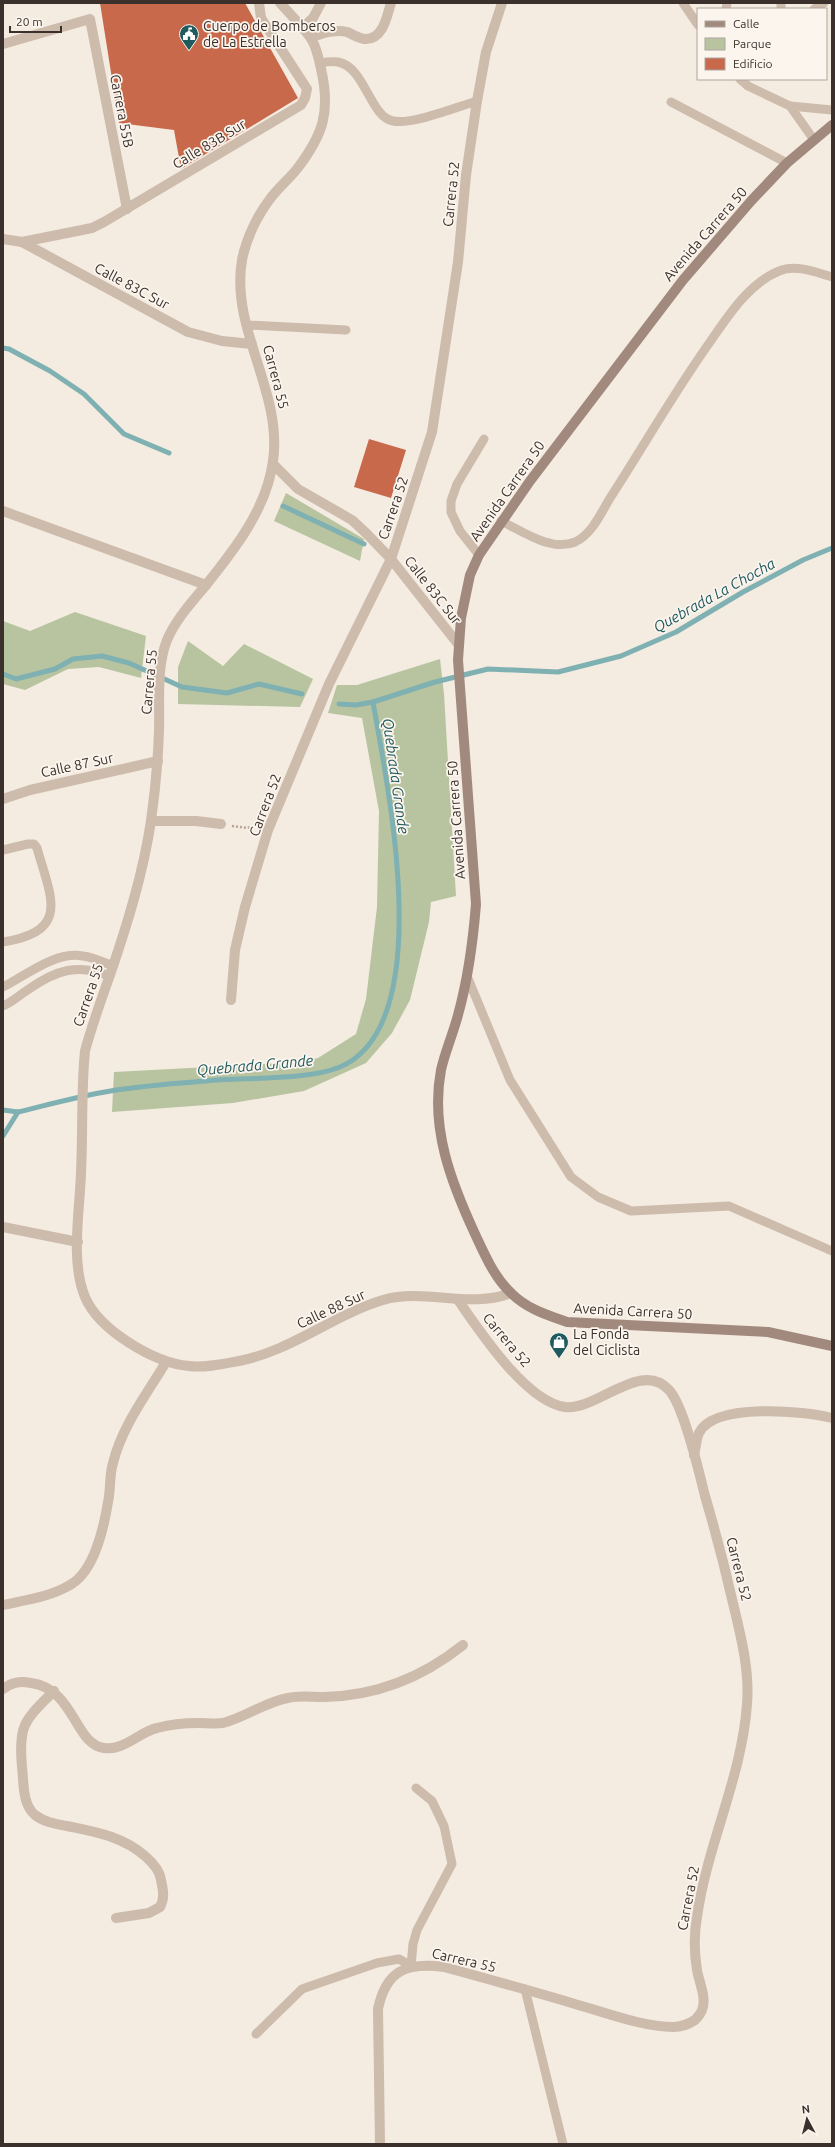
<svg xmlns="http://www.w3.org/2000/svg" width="835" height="2147" font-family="Ubuntu,sans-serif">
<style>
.green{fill:#b8c4a0}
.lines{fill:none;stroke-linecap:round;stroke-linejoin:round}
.stream{stroke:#7fb0b2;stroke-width:5}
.building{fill:#c8694b}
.path{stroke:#b9a596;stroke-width:2.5;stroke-dasharray:2 2;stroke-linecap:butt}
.service{stroke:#cdbbac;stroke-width:9}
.minor{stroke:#cdbbac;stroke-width:10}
.tertiary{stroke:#cdbbac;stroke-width:10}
.secondary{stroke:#a18a7d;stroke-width:10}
.labels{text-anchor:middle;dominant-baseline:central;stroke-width:3.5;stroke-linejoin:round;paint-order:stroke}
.poi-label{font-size:14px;fill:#3b302b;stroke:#fbf5ee;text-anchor:start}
.street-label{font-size:14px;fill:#3b302b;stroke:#fbf5ee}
.water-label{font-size:15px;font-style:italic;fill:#1f5a5e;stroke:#fbf5ee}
</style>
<rect width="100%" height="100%" fill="#f4ebe1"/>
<!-- green -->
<g class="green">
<polygon points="286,493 364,539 360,561 274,521"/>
<polygon points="75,612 146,636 141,678 99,667 68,669 25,690 3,684 3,621 30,631"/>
<polygon points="188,641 223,666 244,644 313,679 300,707 178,704 178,667"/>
<polygon points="440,659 444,694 456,896 431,902 429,922 410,1000 392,1033 366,1063 304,1091 233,1103 112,1112 114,1072 301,1062 318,1058 356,1034 366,999 377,907 379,811 362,718 328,713 337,685 357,685"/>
</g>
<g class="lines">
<!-- stream -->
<g class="stream">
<polyline points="3,348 9,349 50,371 84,394 124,434 169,453"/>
<polyline points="283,506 364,544"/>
<polyline points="3,674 16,679 55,669 73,659 102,656 129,663 182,687 227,693 259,684 302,694"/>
<polyline points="339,704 356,705 373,702 435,682 488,669 558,672 621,656 676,632 743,592 803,560 832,548"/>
<path d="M3,1110l15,2c29,-7 58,-15 87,-20 33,-6 67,-8 100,-11 38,-4 101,0 135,-14 99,-42 47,-283 33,-365"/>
<polyline points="3,1136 18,1112"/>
</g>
</g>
<!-- building -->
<g class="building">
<polygon points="100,3 245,3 298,98 181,169 174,130 119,123"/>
<polygon points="369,439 406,450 391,498 354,487"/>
</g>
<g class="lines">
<!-- path -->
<polyline class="path" points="232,826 247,828 255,826"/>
<!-- service -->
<g class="service">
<polyline points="683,3 698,25"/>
<polyline points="726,9 727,3"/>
<polyline points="781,9 781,3"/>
<polyline points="814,9 824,3"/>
<path d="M320,63c6,-1 13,-2 18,-1 27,5 32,55 55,59 19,4 64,-14 84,-20"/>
<polyline points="740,79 748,86 790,106 832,110"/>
<polyline points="671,102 787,163"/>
<polyline points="790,106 814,140"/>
<polyline points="247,325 346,330"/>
<path d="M501,521c21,10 50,31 74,21 18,-8 27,-32 37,-47 33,-51 63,-104 98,-153 18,-26 39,-59 69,-71 17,-7 36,1 53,6"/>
<polyline points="479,555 460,531 451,512 451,501 457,484 484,439"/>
<path d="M3,850l25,-6h6l3,4c14,50 34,83 -34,94"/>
<polyline points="467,976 510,1080 571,1177 598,1197 631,1211 729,1206 832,1251"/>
<path d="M3,987c24,-12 52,-36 80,-31 10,1 20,6 30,10"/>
<path d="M3,1006c9,-4 18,-12 26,-17 27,-19 50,-26 80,-13"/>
<polyline points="525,1989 563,2144"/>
<polyline points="256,2034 302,1989 377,1963 399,1959 411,1966 413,1944 417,1930 452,1864 444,1826 432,1801 416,1788"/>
</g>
<!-- minor -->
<g class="minor">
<polyline points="302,28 313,18 321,3"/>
<path d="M311,38c11,-5 23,-9 36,-6 5,2 11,6 17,7 19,2 23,-23 27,-36"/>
<polyline points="3,44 90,19 127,209"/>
<polyline points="3,239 22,242 188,332 222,341 252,344"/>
<polyline points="22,242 92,228 104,222 301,105 305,98 307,89 261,18 259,3"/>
<polyline points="273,464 298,489 352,520 367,534 391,559 458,644"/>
<polyline points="3,511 206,585"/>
<polyline points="3,799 30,790 158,761"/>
<polyline points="151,821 196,821 221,824"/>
<polyline points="231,1000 235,950 245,907 268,830 329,684 391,559 432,432 458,262 466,175 477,101 486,52 502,3"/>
<polyline points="3,1227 78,1242"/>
<path d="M3,1605c22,-5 47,-8 67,-20 24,-13 34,-58 38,-83 3,-13 1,-26 5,-39 9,-37 34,-69 53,-101"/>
<path d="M3,1689c9,-7 17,-8 28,-6 44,6 43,61 73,65 20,3 35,-16 53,-20 14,-4 27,-5 42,-5 8,0 17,1 24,0 23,-6 42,-21 65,-25 12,-3 23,-1 36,-1 52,-1 99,-20 139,-52"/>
<path d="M54,1691c-29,29 -36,33 -32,76 2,16 0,37 13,48 9,7 21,9 32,11 28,6 55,10 78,30 7,6 15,15 16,24 2,10 4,18 -1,27l-11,6 -33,5"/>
</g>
<!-- tertiary -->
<g class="tertiary">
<path d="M280,3c10,11 21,22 30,34 6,8 9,22 11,32 10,43 2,66 -24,100 -8,10 -19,19 -27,30 -13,17 -24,40 -28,61 -12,69 41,132 31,201 -6,47 -38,88 -67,124 -14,17 -30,34 -39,55 -11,28 -7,61 -8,91 -1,30 -4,61 -8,90 -8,53 -24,104 -41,154 -9,25 -18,50 -25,76 -4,40 -2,81 -4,121 -1,38 -11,89 4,125 14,33 69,66 104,69 16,2 34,-2 50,-5 52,-10 94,-46 144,-61 43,-12 86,9 128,-7"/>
<path d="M694,1455c2,-7 2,-16 5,-22 15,-31 106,-22 133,-15"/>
<path d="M380,2144l-2,-135c8,-39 29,-47 66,-42 44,12 88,24 131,37 29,8 68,23 98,23 7,0 16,-3 22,-7 1,-1 7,-8 7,-10 5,-12 -3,-28 -5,-40 -3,-18 -3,-36 0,-53 10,-72 45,-140 50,-213 3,-35 -7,-71 -15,-105 -8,-35 -17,-69 -27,-103 -6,-24 -21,-90 -36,-106 -28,-31 -72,21 -104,17 -39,-5 -86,-77 -107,-107"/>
</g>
<!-- secondary -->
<path class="secondary" d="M832,125l-45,38 -36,38 -68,79 -153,201 -51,74 -9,20 -9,43 -3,42 18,244c-3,38 -8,75 -18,111 -5,19 -13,37 -17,55 -11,58 10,112 34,164 10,21 19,43 36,59 16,16 36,22 56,29l201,10 64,14"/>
</g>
<!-- icons -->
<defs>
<g id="civic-pin" transform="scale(1)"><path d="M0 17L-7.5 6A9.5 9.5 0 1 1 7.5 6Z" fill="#1f5a5e" stroke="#fbf5ee"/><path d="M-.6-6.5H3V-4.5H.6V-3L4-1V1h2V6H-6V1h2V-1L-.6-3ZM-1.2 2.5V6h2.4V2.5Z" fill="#fff"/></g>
<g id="shop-pin" transform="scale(1)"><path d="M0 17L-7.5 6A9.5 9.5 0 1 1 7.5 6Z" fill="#1f5a5e" stroke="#fbf5ee"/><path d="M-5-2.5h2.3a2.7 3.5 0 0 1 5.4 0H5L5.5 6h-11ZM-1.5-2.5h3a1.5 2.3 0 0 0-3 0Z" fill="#fff"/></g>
</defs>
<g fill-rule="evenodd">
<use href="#civic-pin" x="189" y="34"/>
<use href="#shop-pin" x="559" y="1342"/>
</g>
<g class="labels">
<!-- poi labels -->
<g class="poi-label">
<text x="203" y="26">Cuerpo de Bomberos<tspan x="203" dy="16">de La Estrella</tspan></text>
<text x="573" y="1334">La Fonda<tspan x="573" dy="16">del Ciclista</tspan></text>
</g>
<!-- street labels -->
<g class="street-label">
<text transform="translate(122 111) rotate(79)">Carrera 55B</text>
<text transform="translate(209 144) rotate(-31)">Calle 83B Sur</text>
<text transform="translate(451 194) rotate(-84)">Carrera 52</text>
<text transform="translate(705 234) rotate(-49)">Avenida Carrera 50</text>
<text transform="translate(132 286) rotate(28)">Calle 83C Sur</text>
<text transform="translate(276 377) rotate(75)">Carrera 55</text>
<text transform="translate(507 491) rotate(-55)">Avenida Carrera 50</text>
<text transform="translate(393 508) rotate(-71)">Carrera 52</text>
<text transform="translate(433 590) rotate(52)">Calle 83C Sur</text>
<text transform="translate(149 682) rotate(-85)">Carrera 55</text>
<text transform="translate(77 765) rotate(-12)">Calle 87 Sur</text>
<text transform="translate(265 805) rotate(-69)">Carrera 52</text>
<text transform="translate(456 820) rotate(-94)">Avenida Carrera 50</text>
<text transform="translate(88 995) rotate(-71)">Carrera 55</text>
<text transform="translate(331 1309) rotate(-25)">Calle 88 Sur</text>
<text transform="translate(633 1311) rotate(3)">Avenida Carrera 50</text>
<text transform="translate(507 1340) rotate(50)">Carrera 52</text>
<text transform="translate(739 1569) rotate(76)">Carrera 52</text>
<text transform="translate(688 1898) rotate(-79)">Carrera 52</text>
<text transform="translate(464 1960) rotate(13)">Carrera 55</text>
</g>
<!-- water labels -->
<g class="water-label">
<text transform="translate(714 595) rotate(-29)">Quebrada La Chocha</text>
<text transform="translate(396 776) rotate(82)">Quebrada Grande</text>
<text transform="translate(255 1065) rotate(-5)">Quebrada Grande</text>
</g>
</g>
<!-- border -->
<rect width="835" height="2147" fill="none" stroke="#3b302b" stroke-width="8"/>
<!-- legend -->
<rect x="697" y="8" width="130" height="72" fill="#fbf5ee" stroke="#aea6a0"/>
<rect x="705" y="21" width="20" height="6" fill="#a18a7d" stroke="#aea6a0"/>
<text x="733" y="28" font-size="12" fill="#3b302b">Calle</text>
<rect x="705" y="38" width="20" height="12" fill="#b8c4a0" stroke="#aea6a0"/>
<text x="733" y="48" font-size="12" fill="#3b302b">Parque</text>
<rect x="705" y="58" width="20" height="12" fill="#c8694b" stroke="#aea6a0"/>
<text x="733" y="68" font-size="12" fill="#3b302b">Edificio</text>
<!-- north arrow -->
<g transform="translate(807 2119) rotate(353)" stroke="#fbf5ee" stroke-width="3" paint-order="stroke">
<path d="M0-3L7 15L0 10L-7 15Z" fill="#3b302b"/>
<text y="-6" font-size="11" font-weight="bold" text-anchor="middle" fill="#3b302b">N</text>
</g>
<!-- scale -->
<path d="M10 26v6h51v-6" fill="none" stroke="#3b302b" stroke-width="2"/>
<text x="16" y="26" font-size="12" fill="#3b302b" stroke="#fbf5ee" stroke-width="3" paint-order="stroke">20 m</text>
</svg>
